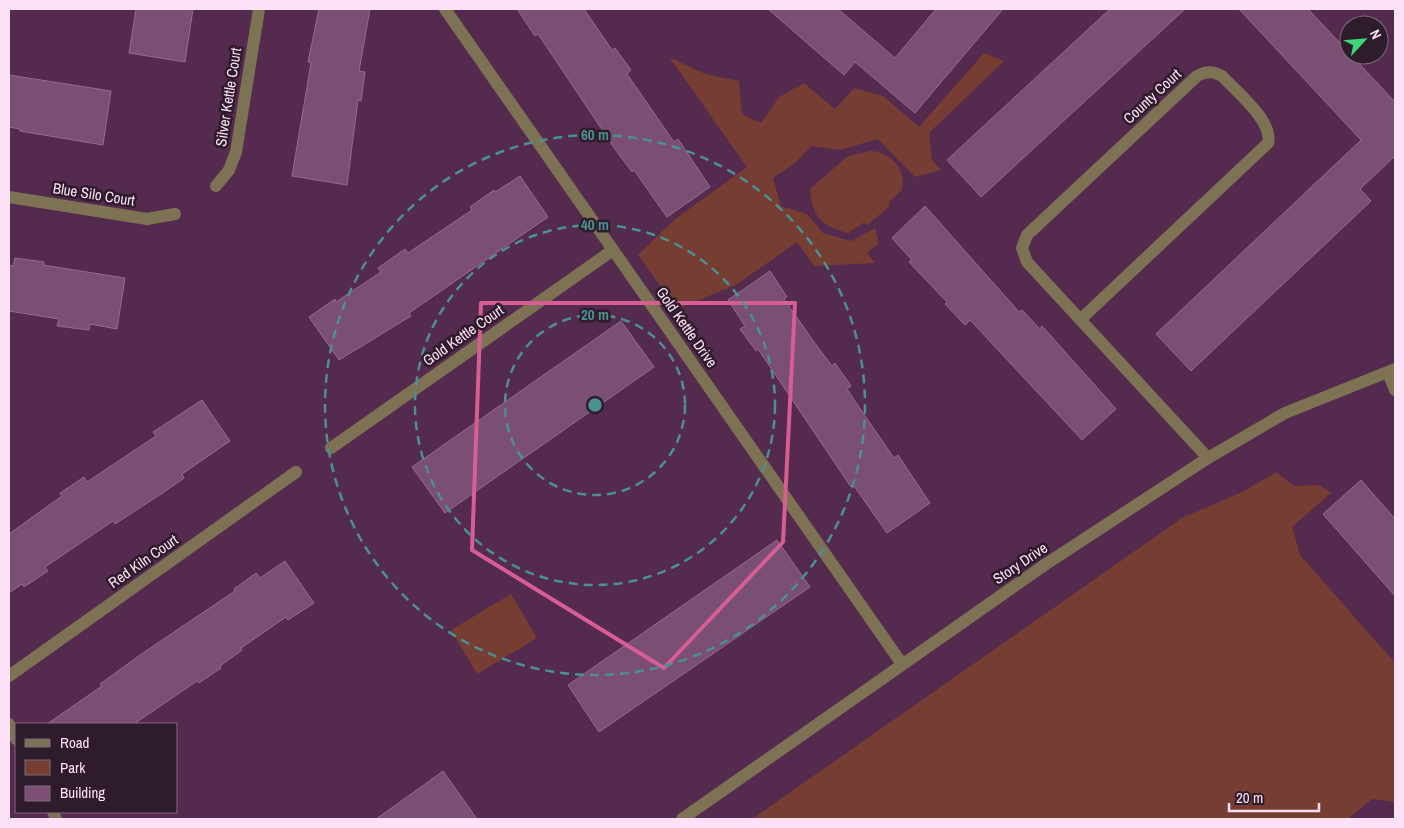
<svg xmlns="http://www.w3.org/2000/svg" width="1404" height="828" font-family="'Archivo Narrow',sans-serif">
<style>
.green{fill:#763d32}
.building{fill:#7b4e74;stroke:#996a91}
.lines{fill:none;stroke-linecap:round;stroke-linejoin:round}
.minor{stroke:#7d7354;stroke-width:12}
.marked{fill:none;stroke:#d65e92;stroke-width:4;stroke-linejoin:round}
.ring{fill:none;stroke:#4a9190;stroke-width:2.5;stroke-dasharray:9 6}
.labels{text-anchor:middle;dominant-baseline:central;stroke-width:5;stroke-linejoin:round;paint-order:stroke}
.street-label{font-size:15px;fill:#fce1f7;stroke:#2e1b2b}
.centre{fill:#4a9190;stroke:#2e1b2b;stroke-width:2.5}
.ring-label{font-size:15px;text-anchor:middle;font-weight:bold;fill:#4a9190;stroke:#2e1b2b;stroke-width:5;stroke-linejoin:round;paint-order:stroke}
</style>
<rect width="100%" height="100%" fill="#542a4e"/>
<!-- green -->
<g class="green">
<polygon points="984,53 1004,61 929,133 932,160 941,170 915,177 878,139 840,150 811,146 795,163 773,178 781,206 807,214 823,233 851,241 875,228 879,243 867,253 875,263 814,266 797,242 736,285 677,309 638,255 674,220 747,167 669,57 705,74 739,81 742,114 761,123 779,97 804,83 835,109 854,88 883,96 919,127"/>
<path d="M870,151c19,0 37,18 32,39l-13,12v5l-22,18 -4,-2 -15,10c-26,-7 -36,-16 -38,-44l38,-33z"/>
<polygon points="1276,472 1294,486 1320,485 1331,493 1292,527 1300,555 1395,663 1395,802 1372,799 1348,819 752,819 1182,518 1244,491"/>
<polygon points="511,594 537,638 477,674 451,630"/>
</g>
<!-- building -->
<g class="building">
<polygon points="136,9 193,9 185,62 129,53"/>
<polygon points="319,9 370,9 359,71 365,72 361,101 358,100 347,185 292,176 311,63 308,62"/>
<polygon points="517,9 584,9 612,50 615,48 631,70 627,74 674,142 678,139 710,187 667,217 634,170 632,172 615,149 538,34 535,36"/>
<polygon points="768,9 838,9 895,58 936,9 1003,9 915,113 855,62 844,75"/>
<polygon points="1110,9 1185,9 981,197 947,160"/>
<polygon points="1239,9 1308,9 1395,102 1395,156 1360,189 1371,201 1191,371 1156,334 1361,140"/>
<polygon points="9,75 111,91 103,145 20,131 20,129 9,127"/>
<polygon points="520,176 548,217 409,313 411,316 339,360 309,317 335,299 336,302 381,272 378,268 405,249 408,253 472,210 470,207 494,190 495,192"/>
<polygon points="925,206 1019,312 1022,310 1040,329 1042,326 1116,409 1082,440 970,320 965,325 945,304 947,302 909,262 912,260 892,238"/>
<polygon points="15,258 44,262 43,265 125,278 117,329 90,324 89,330 57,326 59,319 9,311 9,265 13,266"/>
<polygon points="770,271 787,297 784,299 814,342 832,366 835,363 851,386 847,389 865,416 894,458 898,455 930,503 887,533 854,486 851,487 758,349 756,351 740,329 745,326 728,300"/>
<polygon points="621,321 654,367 445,513 412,467"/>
<polygon points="202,400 230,441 182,474 184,478 161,494 115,524 113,521 45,567 48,571 24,587 22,584 9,593 9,534 62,496 60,493 84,477 87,482 156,436 153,432"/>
<polygon points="1361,480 1395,519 1395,596 1323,514"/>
<polygon points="777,540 810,587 599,732 568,685"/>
<polygon points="285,561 314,603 288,620 286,617 241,648 242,650 220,666 221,668 199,683 197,681 134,724 47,724 102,686 100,684 143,653 235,591 234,589 256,573 260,578"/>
<polygon points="443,771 477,819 376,819 421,787"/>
</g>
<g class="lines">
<!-- minor -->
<g class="minor">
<polyline points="445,9 902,664"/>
<polyline points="216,186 229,170 236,152 259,9"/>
<polyline points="9,197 147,219 175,214"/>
<path d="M1081,319l187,-176c6,-21 -32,-52 -46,-67 -10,-5 -15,-5 -25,0l-170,159 -5,13 5,14 181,196"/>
<polyline points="1388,372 1395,390"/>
<polyline points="331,448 613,250"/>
<polyline points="9,676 296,472"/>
<polyline points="9,724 16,739"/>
<polyline points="53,812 56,819"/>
<polyline points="682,819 1046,564 1208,458 1285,413 1395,369"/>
</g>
</g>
<!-- marked area -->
<path class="marked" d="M481,303h314l-12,239 -119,126 -192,-118z"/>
<!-- distance rings -->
<g class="ring">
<circle cx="595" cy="405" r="90"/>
<circle cx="595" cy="405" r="180"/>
<circle cx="595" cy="405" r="270"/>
</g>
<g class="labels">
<!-- street labels -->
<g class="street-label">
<text transform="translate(1152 96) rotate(-43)">County Court</text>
<text transform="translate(228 97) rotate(-81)">Silver Kettle Court</text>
<text transform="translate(94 194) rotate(9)">Blue Silo Court</text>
<text transform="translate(687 327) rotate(55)">Gold Kettle Drive</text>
<text transform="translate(463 335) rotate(-35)">Gold Kettle Court</text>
<text transform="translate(143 561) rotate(-35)">Red Kiln Court</text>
<text transform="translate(1020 563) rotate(-34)">Story Drive</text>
</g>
</g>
<circle cx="595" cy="405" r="8" class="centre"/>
<g class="ring-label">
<text x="595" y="140">60 m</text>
<text x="595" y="230">40 m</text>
<text x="595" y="320">20 m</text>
</g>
<!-- border -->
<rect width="1404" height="828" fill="none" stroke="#fce1f7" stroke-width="20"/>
<!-- legend -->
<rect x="15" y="723" width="162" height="90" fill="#2e1b2b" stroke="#806a7d"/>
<rect x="25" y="739" width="25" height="8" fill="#7d7354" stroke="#806a7d"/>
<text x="60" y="748" font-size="15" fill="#fce1f7">Road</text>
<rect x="25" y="760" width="25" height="15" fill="#763d32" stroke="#806a7d"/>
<text x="60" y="773" font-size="15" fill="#fce1f7">Park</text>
<rect x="25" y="786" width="25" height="15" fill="#7b4e74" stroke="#806a7d"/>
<text x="60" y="798" font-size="15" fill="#fce1f7">Building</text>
<!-- north arrow -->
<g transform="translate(1364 40) rotate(64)"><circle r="24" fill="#2e1b2b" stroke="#806a7d"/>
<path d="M0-4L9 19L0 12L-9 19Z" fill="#40d77c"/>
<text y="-8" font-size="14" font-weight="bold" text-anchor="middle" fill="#fce1f7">N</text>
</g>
<!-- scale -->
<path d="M1229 803v8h90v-8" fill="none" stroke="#fce1f7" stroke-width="2.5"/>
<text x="1236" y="803" font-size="15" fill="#fce1f7" stroke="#2e1b2b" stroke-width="4" paint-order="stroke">20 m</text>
</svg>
